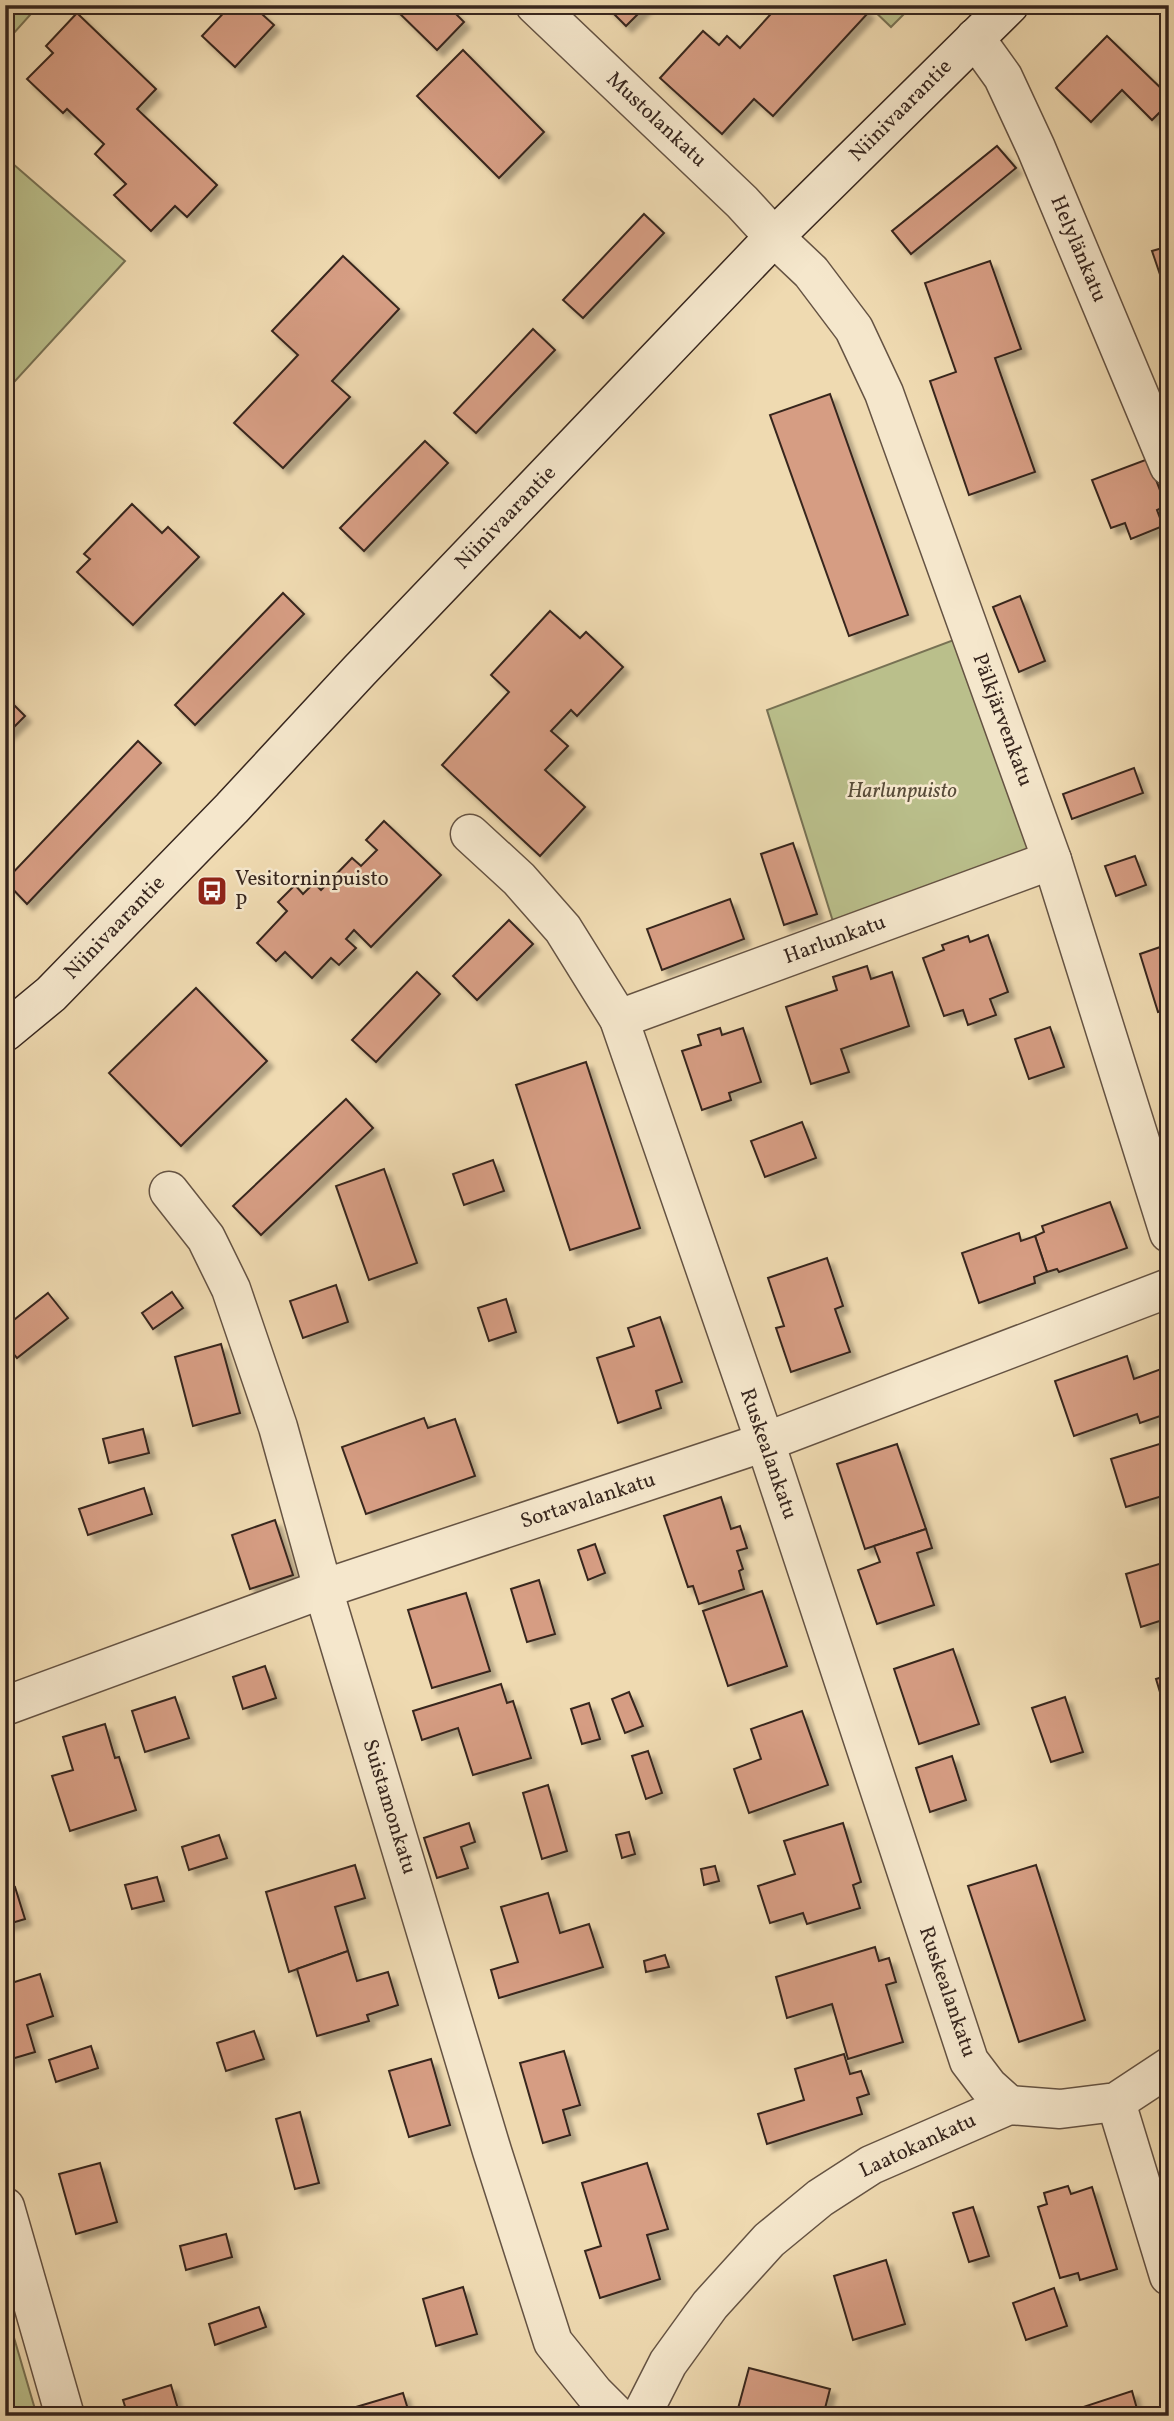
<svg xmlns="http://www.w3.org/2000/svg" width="1174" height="2421" font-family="Vollkorn,serif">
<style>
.green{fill:#babf8b;stroke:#787254;stroke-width:2}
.building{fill:#d69d83;stroke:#37261e;stroke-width:2;filter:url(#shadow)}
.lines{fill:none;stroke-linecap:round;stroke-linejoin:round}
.street-casing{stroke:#655343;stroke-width:41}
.secondary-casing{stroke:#37261e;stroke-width:41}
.street{stroke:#f5e7cc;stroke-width:38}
.secondary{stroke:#f5e7cc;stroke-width:38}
.labels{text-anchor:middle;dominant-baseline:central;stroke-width:5;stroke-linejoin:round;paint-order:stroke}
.street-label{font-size:21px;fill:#37261e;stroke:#f5e7cc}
.park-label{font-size:21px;font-style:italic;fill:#584c39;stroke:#f5e7cc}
.poi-label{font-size:21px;fill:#37261e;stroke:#f5e7cc;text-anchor:start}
</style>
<defs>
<filter id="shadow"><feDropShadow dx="6" dy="6" stdDeviation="2" flood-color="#0004"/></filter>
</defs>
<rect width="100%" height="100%" fill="#efdab1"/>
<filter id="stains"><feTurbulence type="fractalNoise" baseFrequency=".00286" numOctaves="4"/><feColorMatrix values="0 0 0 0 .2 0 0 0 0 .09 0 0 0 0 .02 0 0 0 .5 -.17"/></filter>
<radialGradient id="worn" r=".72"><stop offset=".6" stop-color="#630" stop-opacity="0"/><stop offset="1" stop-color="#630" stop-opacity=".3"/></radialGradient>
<!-- green -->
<g class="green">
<polygon points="5,5 39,5 5,43"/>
<polygon points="868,5 913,5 891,27"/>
<polygon points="5,157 125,261 5,392"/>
<polygon points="959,638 1035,854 835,928 767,710"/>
<polygon points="5,2307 37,2416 5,2416"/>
</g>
<!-- building -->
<g class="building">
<polygon points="231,5 252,5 274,25 235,67 202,36"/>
<polygon points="391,5 447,5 464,22 437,50"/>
<polygon points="605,5 647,5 626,26"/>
<polygon points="779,5 860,5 868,13 773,116 754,99 722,134 660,78 703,31 719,45 727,36 740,48"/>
<polygon points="77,13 156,89 137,109 217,185 187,217 175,206 151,231 114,195 126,184 95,154 104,144 67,109 63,113 27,79 53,53 46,46"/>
<polygon points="1107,36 1169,96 1169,103 1152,120 1122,90 1091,122 1056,88"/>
<polygon points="463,50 544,132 499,178 417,96"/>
<polygon points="997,146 1016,168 911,254 892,231"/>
<polygon points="644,214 664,233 583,318 563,300"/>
<polygon points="1169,246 1169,301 1152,251"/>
<polygon points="343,256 399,309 332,381 350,397 283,468 234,423 298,355 272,331"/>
<polygon points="990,261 1021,349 995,358 1035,472 969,495 930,381 956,372 925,283"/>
<polygon points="533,329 555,350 476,433 454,413"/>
<polygon points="830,394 908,615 849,636 770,415"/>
<polygon points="425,441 448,463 364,551 340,528"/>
<polygon points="1148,459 1166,506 1157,510 1163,526 1131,539 1125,523 1111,528 1092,480"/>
<polygon points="132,504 162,533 168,527 199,557 133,625 77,572 90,559 84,554"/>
<polygon points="283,593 304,614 195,725 175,705"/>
<polygon points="1020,596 1045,661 1019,672 993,607"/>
<polygon points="550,611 580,638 586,632 623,667 577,716 571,710 551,731 568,746 545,770 585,807 540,856 442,765 509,692 491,675"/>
<polygon points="5,696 25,716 5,736"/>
<polygon points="138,741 161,763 27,904 5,881"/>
<polygon points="1134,768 1143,793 1072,819 1063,794"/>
<polygon points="384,821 441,875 371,947 354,930 346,939 356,948 339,965 331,958 312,978 285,952 276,961 257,943 287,911 278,902 295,885 303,894 314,883 321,890 352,858 361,866 377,850 366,840"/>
<polygon points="793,843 817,914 784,925 761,854"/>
<polygon points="1135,856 1146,885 1116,896 1105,866"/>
<polygon points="730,899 744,939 662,970 647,929"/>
<polygon points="509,920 533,944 477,1000 453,976"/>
<polygon points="988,935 1008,992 990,999 996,1015 968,1025 963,1010 944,1016 923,958 944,950 942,945 968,936 970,942"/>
<polygon points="1169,944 1169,1009 1158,1012 1140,954"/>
<polygon points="867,966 871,979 892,972 909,1026 841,1049 849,1072 811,1084 786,1007 837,990 833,977"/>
<polygon points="417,972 440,994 376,1062 352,1040"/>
<polygon points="196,988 267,1061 181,1146 109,1073"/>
<polygon points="1050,1027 1064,1067 1029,1079 1015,1039"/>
<polygon points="720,1028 722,1035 743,1028 761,1082 729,1093 731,1100 702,1110 682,1051 701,1045 698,1035"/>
<polygon points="586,1062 640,1228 570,1250 516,1085"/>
<polygon points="346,1099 373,1128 261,1235 233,1206"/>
<polygon points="802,1122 816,1158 765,1177 751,1141"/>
<polygon points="493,1160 504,1191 464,1205 453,1174"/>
<polygon points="384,1169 417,1263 369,1280 336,1186"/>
<polygon points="1110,1202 1127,1248 1059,1272 1057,1269 1047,1272 1035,1236 1044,1232 1042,1226"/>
<polygon points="1019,1233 1021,1241 1035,1236 1047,1272 1034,1277 1035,1283 979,1303 962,1253"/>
<polygon points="827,1258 843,1306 835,1309 850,1352 791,1372 776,1328 784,1326 768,1278"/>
<polygon points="336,1285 348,1322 303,1338 290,1301"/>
<polygon points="172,1292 183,1308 153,1329 142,1313"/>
<polygon points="48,1293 68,1318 17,1358 5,1343 5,1327"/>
<polygon points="506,1299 516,1332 489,1341 478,1308"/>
<polygon points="660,1317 682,1382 656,1391 661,1408 618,1423 597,1358 634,1346 628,1328"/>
<polygon points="221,1344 240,1413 193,1426 175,1357"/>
<polygon points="1127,1356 1134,1379 1164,1368 1169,1382 1169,1413 1140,1423 1137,1414 1074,1436 1055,1381"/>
<polygon points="424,1418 428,1428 455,1419 475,1476 366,1514 342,1447"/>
<polygon points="143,1429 149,1453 109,1463 103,1439"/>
<polygon points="1169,1441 1169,1494 1126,1507 1111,1459"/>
<polygon points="897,1444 926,1529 865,1549 837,1464"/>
<polygon points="144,1488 152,1514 88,1535 79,1509"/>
<polygon points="721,1497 731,1529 740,1526 747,1548 737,1551 743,1569 739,1571 744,1589 699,1604 693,1586 688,1587 664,1516"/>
<polygon points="275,1520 293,1575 250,1589 232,1535"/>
<polygon points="926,1529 932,1548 917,1553 934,1605 877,1624 858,1570 880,1562 874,1546"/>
<polygon points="595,1544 605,1573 588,1580 578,1550"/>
<polygon points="1169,1561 1169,1618 1141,1627 1126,1574"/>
<polygon points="539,1580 555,1634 527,1642 511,1589"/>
<polygon points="762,1591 787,1666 728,1686 703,1611"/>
<polygon points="466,1593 490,1671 432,1688 408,1610"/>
<polygon points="953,1649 979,1724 919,1744 894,1669"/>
<polygon points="265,1666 276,1698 243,1709 233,1677"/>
<polygon points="1169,1675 1169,1722 1156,1679"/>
<polygon points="501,1684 507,1703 513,1701 531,1758 473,1775 458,1728 422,1740 413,1711"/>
<polygon points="629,1692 643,1726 625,1733 612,1699"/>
<polygon points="175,1697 189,1738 145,1752 132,1711"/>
<polygon points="1065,1697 1083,1752 1051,1762 1032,1708"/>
<polygon points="589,1703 600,1739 582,1744 571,1709"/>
<polygon points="802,1711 828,1785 749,1813 734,1769 761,1759 751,1729"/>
<polygon points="105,1724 115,1758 119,1757 136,1810 70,1831 52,1776 73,1770 63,1737"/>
<polygon points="648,1751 662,1793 646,1799 632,1756"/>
<polygon points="952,1756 966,1800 930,1812 916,1768"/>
<polygon points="548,1785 567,1851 542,1859 523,1793"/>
<polygon points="469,1823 475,1842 461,1847 468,1868 437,1878 424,1838"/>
<polygon points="843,1823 861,1882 853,1885 860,1908 807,1924 803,1913 770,1923 758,1886 795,1874 784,1841"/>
<polygon points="629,1832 635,1854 622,1858 616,1835"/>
<polygon points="219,1835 227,1858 189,1870 182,1847"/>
<polygon points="355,1865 365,1898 335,1907 348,1951 289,1972 266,1892"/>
<polygon points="1036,1865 1085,2020 1019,2042 968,1886"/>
<polygon points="715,1866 719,1881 704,1885 701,1869"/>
<polygon points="157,1877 164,1901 132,1909 125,1885"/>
<polygon points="15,1887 25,1919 5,1925 5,1890"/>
<polygon points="548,1893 560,1933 589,1924 603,1967 499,1998 491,1970 518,1962 501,1907"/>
<polygon points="875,1947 879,1961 889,1958 896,1982 886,1985 903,2042 848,2059 832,2004 787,2018 776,1977"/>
<polygon points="348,1951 357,1981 388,1972 398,2005 367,2015 369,2021 317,2036 297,1969"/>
<polygon points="665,1955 669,1967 646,1972 644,1961"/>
<polygon points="40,1974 53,2016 27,2025 35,2052 8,2060 5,2053 5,1985"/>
<polygon points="254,2031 264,2059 226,2071 217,2043"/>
<polygon points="91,2046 98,2068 56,2082 49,2060"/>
<polygon points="564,2051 580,2105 563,2110 570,2135 543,2143 520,2063"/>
<polygon points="844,2054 850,2074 861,2071 869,2094 857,2098 862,2114 767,2144 758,2114 804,2100 795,2069"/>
<polygon points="431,2059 450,2125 409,2137 389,2071"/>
<polygon points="300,2112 319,2183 295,2189 276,2119"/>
<polygon points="100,2163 117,2222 76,2234 59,2174"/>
<polygon points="647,2163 668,2229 647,2235 660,2279 600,2298 585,2251 601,2246 582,2183"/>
<polygon points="1068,2186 1071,2194 1092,2187 1117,2269 1080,2280 1078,2273 1060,2278 1038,2207 1047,2204 1044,2193"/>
<polygon points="973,2207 989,2256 969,2262 953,2213"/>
<polygon points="226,2234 232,2257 186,2270 180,2246"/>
<polygon points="886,2260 905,2324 853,2340 834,2276"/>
<polygon points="463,2287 477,2334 436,2346 423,2299"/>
<polygon points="1054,2288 1067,2326 1026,2340 1013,2303"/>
<polygon points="259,2307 266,2327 215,2345 209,2324"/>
<polygon points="749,2368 830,2389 823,2416 736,2416"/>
<polygon points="171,2385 180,2416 128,2416 123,2400"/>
<polygon points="1132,2391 1139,2416 1080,2416 1077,2409"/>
<polygon points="403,2393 410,2416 358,2416 356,2407"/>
</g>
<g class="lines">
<!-- street casing -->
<g class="street-casing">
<g id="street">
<polyline points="535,5 742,202 774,237 811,272 854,329 884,393 1052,860 1169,1233"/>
<polyline points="975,38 1003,77 1036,148 1169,466"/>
<polyline points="470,834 519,879 563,929 619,1019 765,1442 969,2061 988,2086 1009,2105"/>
<polyline points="619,1019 1052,860"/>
<polyline points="169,1191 206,1238 231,1289 278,1427 323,1589 492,2151 553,2342 594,2393 617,2416"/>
<polyline points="5,1706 323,1589 765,1442 1169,1288"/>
<polyline points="1116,2102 1169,2276"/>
<polyline points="5,2207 65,2416"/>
<polyline points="641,2416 668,2363 710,2305 769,2240 820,2198 871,2165 1009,2105 1060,2109 1116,2102 1169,2067"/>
</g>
</g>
<!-- secondary casing -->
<g class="secondary-casing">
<polyline id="secondary" points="5,1032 51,994 232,808 359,671 774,237 1009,5"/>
</g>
<!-- street -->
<use href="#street" class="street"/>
<!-- secondary -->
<use href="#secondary" class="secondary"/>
</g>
<!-- icons -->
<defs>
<g id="bus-square" transform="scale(1.575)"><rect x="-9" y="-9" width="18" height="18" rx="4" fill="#8f2418" stroke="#f5e7cc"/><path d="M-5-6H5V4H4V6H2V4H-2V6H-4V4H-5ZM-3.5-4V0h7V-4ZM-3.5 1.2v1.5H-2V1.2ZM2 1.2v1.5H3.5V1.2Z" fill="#fff"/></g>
</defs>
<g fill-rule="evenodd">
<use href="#bus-square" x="212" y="891"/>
</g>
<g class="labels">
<!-- street labels -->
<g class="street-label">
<text transform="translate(901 111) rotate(-45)">Niinivaarantie</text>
<text transform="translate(656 120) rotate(43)">Mustolankatu</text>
<text transform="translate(1078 249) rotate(67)">Helylänkatu</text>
<text transform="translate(506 518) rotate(-46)">Niinivaarantie</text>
<text transform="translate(1002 720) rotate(70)">Pälkjärvenkatu</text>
<text transform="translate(115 928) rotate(-46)">Niinivaarantie</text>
<text transform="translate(835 940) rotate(-20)">Harlunkatu</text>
<text transform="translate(768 1454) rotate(71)">Ruskealankatu</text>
<text transform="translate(588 1501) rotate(-18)">Sortavalankatu</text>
<text transform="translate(389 1807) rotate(73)">Suistamonkatu</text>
<text transform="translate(947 1992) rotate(71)">Ruskealankatu</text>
<text transform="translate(918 2146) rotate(-25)">Laatokankatu</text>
</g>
<!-- park labels -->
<g class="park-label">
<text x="902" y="791">Harlunpuisto</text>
</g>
<!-- poi labels -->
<g class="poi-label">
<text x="235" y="879">Vesitorninpuisto<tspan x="235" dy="24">P</tspan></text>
</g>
</g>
<!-- margin -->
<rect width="1174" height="2421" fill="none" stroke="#efdab1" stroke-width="28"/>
<rect x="7" y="7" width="1160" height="2407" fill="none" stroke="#37261e" stroke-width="3.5"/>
<rect x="14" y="14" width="1146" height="2393" fill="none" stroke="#37261e" stroke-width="2"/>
<rect width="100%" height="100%" filter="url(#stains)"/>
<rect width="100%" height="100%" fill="url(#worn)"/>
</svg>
